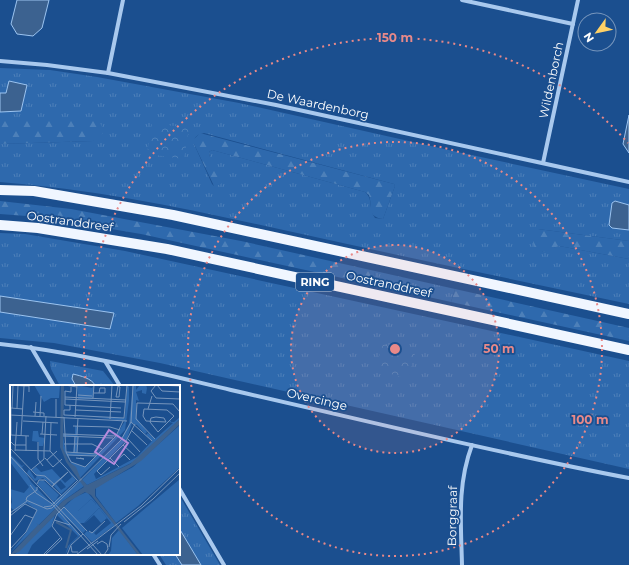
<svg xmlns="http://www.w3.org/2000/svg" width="629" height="565" font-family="Montserrat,sans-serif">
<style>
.grass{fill:url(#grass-tufts);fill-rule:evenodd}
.forest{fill:url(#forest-firs)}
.park{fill:url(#park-crowns)}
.water{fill:#3c6290;stroke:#9cc4f0}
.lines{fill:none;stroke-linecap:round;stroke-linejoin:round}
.minor{stroke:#a9c9ee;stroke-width:4}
.primary{stroke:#f0f6ff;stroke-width:10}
.ring{fill:none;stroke:#e88989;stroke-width:2;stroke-dasharray:2 4}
.labels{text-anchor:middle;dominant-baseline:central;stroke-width:3.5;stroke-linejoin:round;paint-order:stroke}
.shield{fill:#1b4f8f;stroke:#bbcadd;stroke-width:1}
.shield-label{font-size:11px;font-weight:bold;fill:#fff}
.street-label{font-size:12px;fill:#fff;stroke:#1b4f8f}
.inset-river{fill:none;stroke:#3c6290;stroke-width:2}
.inset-road{fill:none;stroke:#7695bc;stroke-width:1}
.view{fill:#b68bdc;fill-opacity:0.15;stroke:#b68bdc;stroke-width:2}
.inset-edge{fill:none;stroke:#fff;stroke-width:2}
.centre{fill:#e88989;stroke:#1b4f8f;stroke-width:2}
.ring-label{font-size:12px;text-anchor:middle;font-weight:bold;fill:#e88989;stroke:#1b4f8f;stroke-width:3.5;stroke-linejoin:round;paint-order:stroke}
</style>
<defs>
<pattern id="grass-tufts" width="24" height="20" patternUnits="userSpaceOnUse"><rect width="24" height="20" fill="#2e69ad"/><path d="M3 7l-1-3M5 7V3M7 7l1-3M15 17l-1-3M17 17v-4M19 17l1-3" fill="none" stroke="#4d80b9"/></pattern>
<pattern id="forest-firs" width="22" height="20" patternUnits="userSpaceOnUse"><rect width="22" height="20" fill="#2e69ad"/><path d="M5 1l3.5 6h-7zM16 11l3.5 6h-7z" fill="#4d80b9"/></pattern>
<pattern id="park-crowns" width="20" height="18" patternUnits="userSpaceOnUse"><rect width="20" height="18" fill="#2e69ad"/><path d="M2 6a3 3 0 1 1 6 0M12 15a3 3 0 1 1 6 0" fill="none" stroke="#4d80b9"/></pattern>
</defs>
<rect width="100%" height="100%" fill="#1b4f8f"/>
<!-- grass -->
<g class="grass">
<path d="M0,68l50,2 47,7 142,26 223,50 167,36v16l-14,-4 -3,3v24l17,2v11l-91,-12 4,23 7,-3 10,-3 70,13v45c-103,-22 -206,-43 -309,-66 -106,-23 -211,-48 -320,-56v-38l93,-3 5,-20h-98v-9l21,-1 6,-26 -18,-4 -3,12h-6zM204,133l190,51 1,2 -12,33 -8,-1c-1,-2 -3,-4 -3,-7 -3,-8 0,-13 -7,-19l-153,-42 -3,2 5,34 -2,-2 -18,-40c0,-7 2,-9 10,-11z"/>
<polygon points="0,233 25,234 125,251 629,361 629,469 160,363 54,343 0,338 0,312 110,329 114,313 0,296"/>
<polygon points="375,271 455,289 451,302 374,285"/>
<polygon points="50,361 103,371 115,386 96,386 94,382 72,379 76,386 60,386 51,369"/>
<polygon points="179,495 220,565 201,565 179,528"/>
<polygon points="159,554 175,554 182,565 166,565"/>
</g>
<!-- forest -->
<g class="forest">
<polygon points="0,121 99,121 102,127 103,133 98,138 93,141 0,144"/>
<path d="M200,133l194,51 1,2 -12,33c-17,-3 -10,-11 -14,-24l-4,-3 -153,-42 -3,2v3l13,25v3l-3,2 -5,1 -20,-42v-5z"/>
<polygon points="0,201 71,209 241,241 375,271 374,285 141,234 40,217 0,214"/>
<path d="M538,229l91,12v18l-70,-13c-6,2 -15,7 -21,6 -6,-6 -5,-11 -5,-19z"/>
<polygon points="455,289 629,328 629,341 451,302"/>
</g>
<!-- park -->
<g class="park">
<polygon points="152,123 189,128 184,159 147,154"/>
<polygon points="383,344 415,354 407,379 375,369"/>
</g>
<!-- water -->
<g class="water">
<polygon points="17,0 49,0 42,28 33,36 17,34 11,24"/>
<polygon points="9,81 27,85 21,111 0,112 0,93 6,93"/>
<polygon points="629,115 629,153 623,144"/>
<polygon points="615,201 629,205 629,230 612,228 609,225 612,203"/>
<polygon points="0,296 114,313 110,329 0,312"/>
<path d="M73,374c8,2 18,4 23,12h-20l-4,-7z"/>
<polygon points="179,528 201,565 182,565 175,554 179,554"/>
</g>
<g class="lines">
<!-- minor -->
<g class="minor">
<polyline points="462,0 573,24"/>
<polyline points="0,61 47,65 108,73 276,105 629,182"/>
<polyline points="108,73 123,0"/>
<polyline points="543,163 578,0"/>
<path d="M0,344c78,8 155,28 231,46 133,30 265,63 398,88"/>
<polyline points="31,347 54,386"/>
<polyline points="105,361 120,386"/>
<polyline points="179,488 224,565"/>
<polyline points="153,554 160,565"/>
<path d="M462,565c-1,-42 -5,-80 10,-120"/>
</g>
<!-- primary -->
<g class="primary">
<polyline points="0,190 34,191 173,215 629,314"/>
<polyline points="0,225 38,228 167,249 629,350"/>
</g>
</g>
<!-- distance rings -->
<circle cx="395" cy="349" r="104" fill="#e88989" fill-opacity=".12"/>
<g class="ring">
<circle cx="395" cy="349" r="104"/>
<circle cx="395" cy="349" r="207"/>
<path d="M86 384A311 311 0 0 1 628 143"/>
</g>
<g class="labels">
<!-- shield labels -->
<rect class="shield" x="296" y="273" width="38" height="18" rx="3"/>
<g class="shield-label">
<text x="315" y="282">RING</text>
</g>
<!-- street labels -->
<g class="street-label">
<text transform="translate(551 80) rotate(-78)">Wildenborch</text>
<text transform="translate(318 104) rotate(12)">De Waardenborg</text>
<text transform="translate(70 221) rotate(8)">Oostranddreef</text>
<text transform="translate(389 284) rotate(12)">Oostranddreef</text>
<text transform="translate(317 399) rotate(13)">Overcinge</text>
<text transform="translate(452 516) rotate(-89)">Borggraaf</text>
</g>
</g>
<!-- overview -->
<g transform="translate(10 385)">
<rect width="170" height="170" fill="#1b4f8f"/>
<path d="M67,0l15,3 2,-3 -1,14h-15l15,1 -15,-1zM117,0l2,2v13l2,-15 -6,45 -45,48 -17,-28v-30v14h12v-8h3l-1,27 20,1 18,-17 10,-16 -32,-4 32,1zM53,51l12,1 -2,16h-7zM57,70l29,1 -11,11 -14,-5zM123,0h3v5l4,-5h6l1,3 -1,6 -4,-1v-3l-6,2 3,9 -3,-1v17l11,15 -2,2 -8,-9 -5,-2 -5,16 -33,35 2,5 41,-22 15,-16 -6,-6 2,-2 7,6 18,-16 -4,-1 2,-2v2h3l6,-5v2l-47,43 -46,23 -5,-5 38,-39 9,-17zM2,66l-1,4 11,11 3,-2 -3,3 9,15 20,21 30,-22 3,5 -21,15 -53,52 16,-20 11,-23 -10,-7 -12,8 -5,-4 2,-5 -2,-13 14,4 5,-6 -19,-25v-9zM26,82l5,5 11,-3 13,14 7,-6 -3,-5 7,8 -15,14 -7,-8 2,-2 5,6 5,-3 -6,-7 -8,5 -9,-7 -8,3 -8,-8 2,-4 6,10 2,-3 -5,-6zM33,95l16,15 -5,7 -16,-17v-3zM77,107l28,33 -23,17 -8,-8 3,-3 5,2 9,-7 -7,7 2,2 15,-12 -12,-15 -15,15h-4l6,7 -3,3 -24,-21 21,23 -10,10 -5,10 3,-9 10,-10 -22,-22 19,-17zM81,114l5,5 -21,10zM45,130l-4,12 -19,18 -5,10h-13z" fill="#2e69ad" fill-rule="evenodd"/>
<path d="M81,114l5,5 -16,15 -13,-12 4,-4 7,8zM89,123l8,10 -6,5 -7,-8 -10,9z" fill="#2e69ad"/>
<path d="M170,40v42l-42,39 -22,17 -20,-27v-9l37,-20zM23,46h5l1,6 6,1 -2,8h-4v-4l-7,-1zM170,94v76h-37l-21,-27zM109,145l7,9 12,16h-30l3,-4 1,-13z" fill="#2e69ad"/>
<path d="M24,0h26l-1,13h-8l-7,4z" fill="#2e69ad"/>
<path d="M51,0l3,1 -1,62 6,14 7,5 4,10 7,8 43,-21 50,-45v5l-39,37 -46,28v7l46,59h-3l-47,-60 -6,-3 -17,10 -49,50 -9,3 28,-30 -2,-2 3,2 24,-24 21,-14 -18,-25 -6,-15z" fill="#3c6290"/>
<path class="inset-river" d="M46,137l15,8 -5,18"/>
<path class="inset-road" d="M0,0l14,1M55,0l12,2M147,0l5,6 18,1M108,1l2,1 -1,10h-3zM170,1l-24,-1 -5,6 5,7 24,1M61,2v5l-6,-1v14l56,3M84,8h11v-5h-5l-1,5M68,10l14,1M55,12l61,3M83,13l1,-13M55,14l60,3M60,20v5h-6v5l60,3 3,-33M2,23l1,-22M7,23l1,-23M138,24l4,-13M66,25l45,2M23,27l11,1v3M0,30l117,6M25,31l1,-14M30,31l1,-20M46,32v-18M54,32l2,35 5,10 14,5 31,-31 7,-15M65,32l2,-32M100,34l2,-34M13,36l35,2M121,37l21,19M121,37l2,-37M140,37l8,10 16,-16 -7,-6 -23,-1 -1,7 3,5 20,1M140,37l1,-4 5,-1 8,1 2,4M63,41l37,1 10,3M122,46l15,14M30,49l17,1M32,49l1,-12M53,49l53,2M67,49l1,-16M1,50v-27l12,1M1,50l18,1M11,51l3,-50h5v6M53,51l50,2M118,54l12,13M145,54l-19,-20 1,-16 36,1 7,8M0,56l4,4h12M28,57v17l5,7M54,59h28l10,5M113,60l12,11M0,63l26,27 9,1 10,9M5,65l35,1M5,66l2,-29M16,66v-15M34,66l2,-35M40,66l28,30M40,66l1,-28M56,67l32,2M64,68l1,-17M67,68l1,-16M57,70l29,1M0,71l73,78M35,73l8,9 9,-8M66,73l8,1 -4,-1M100,73l9,9M37,75l10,-9M105,77l9,-8 6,6M100,82l-9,8 -4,-4 28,-28 10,-19M21,85l13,-11v-8M58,87l-15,14 -1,1 1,-2zM27,99l2,-4h6l17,16M20,100l6,8 15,10 47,52M27,102v3l-10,7 -1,3 21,9 5,-1 69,-68 10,-18M34,122l7,-1 26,-25M0,128l17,-12M0,131l15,-12 12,6 -11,22 -16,17M44,135l16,5M114,137l29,-23 27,-26M79,146l3,2 13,-12M0,151l15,-21 8,3M87,159l5,-3 5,3 1,5 -4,6M61,161l1,6h6M99,162l2,-12 10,-11M77,164l11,-8M33,170l17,-17M35,170l17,-16 -10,-13 5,-12 7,-7 23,24M57,170l4,-10 12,-11 19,21M66,170l65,-49 39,-38"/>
<path class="view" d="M99,45l19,13 -14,21 -19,-12z"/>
<rect width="170" height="170" class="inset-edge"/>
</g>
<circle cx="395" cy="349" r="6" class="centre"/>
<g class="ring-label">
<text x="395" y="42">150 m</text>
<text x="499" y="353">50 m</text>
<text x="590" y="424">100 m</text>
</g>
<!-- north arrow -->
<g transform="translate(597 32) rotate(237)"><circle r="19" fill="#1b4f8f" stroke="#7695bc"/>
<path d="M0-3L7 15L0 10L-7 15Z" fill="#ffd166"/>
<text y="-6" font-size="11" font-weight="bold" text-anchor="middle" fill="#ffffff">N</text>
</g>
</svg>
